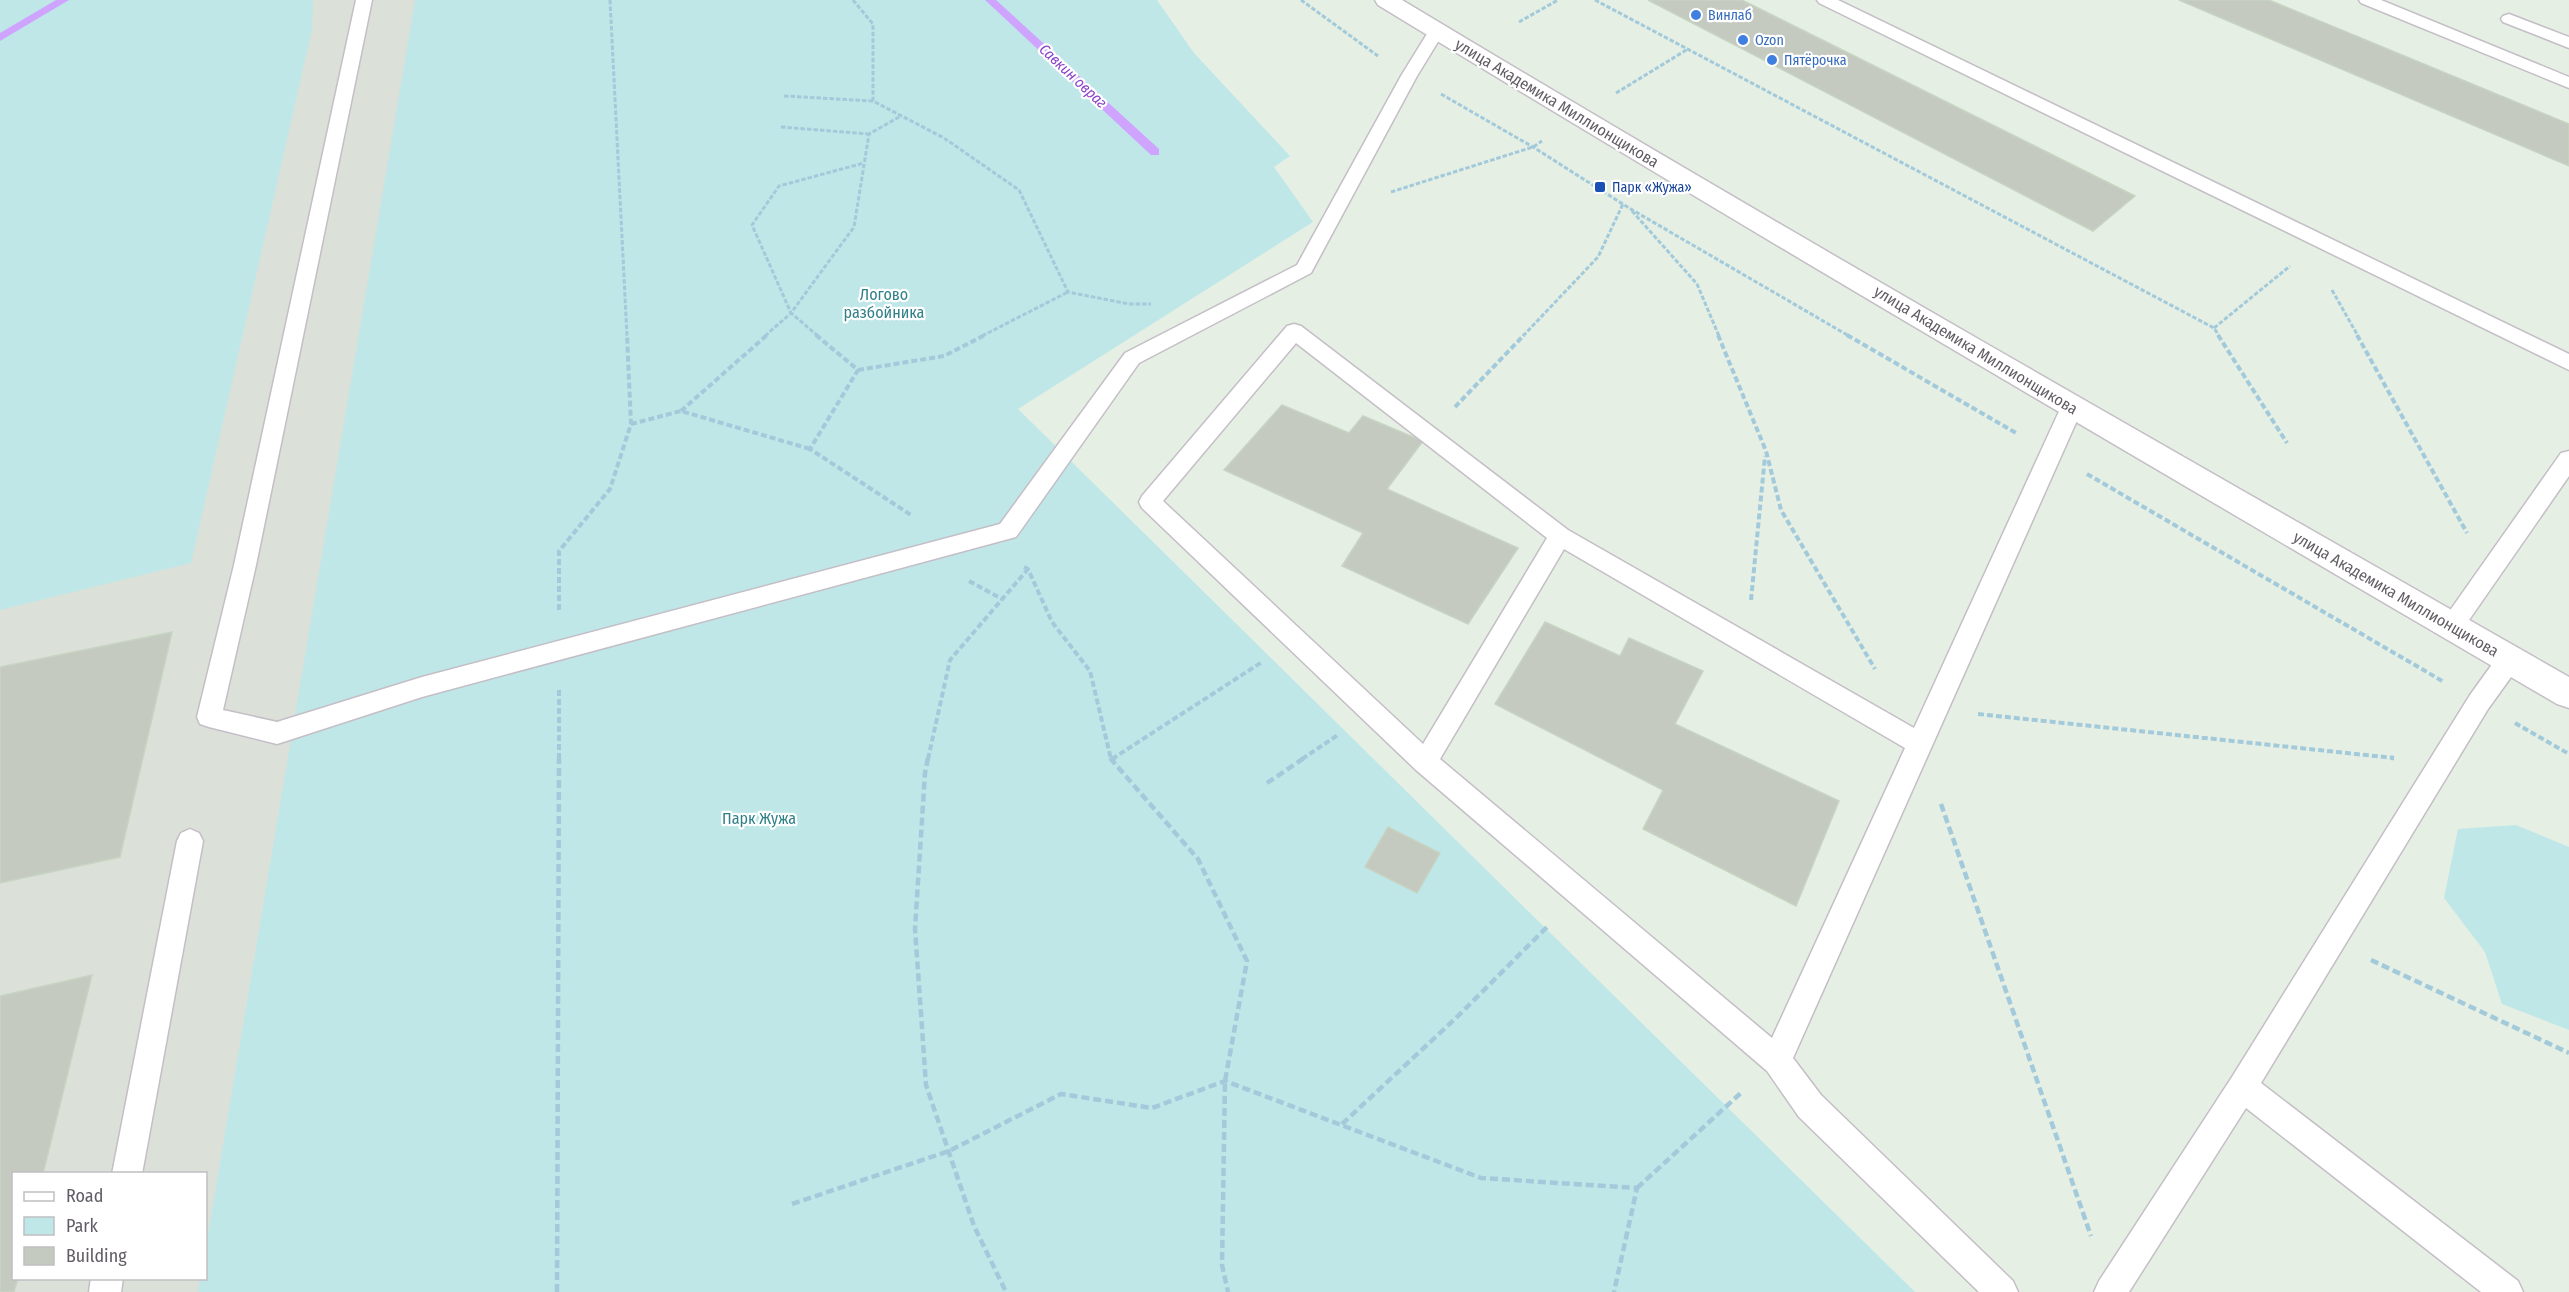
<svg xmlns="http://www.w3.org/2000/svg" width="2569" height="1292" font-family="'Fira Sans Condensed',sans-serif">
	<rect width="100%" height="100%" fill="#e6efe4"/>
	<!-- industrial -->
	<path fill="#dbe0d8" fill-rule="evenodd" d="M 0,0 L 418,0 L 210,1292 L 0,1292 ZM 14,1174 L 206,1174 L 206,1278 L 14,1278 Z"/>
	<!-- green -->
	<g fill="#bfe7e8">
		<path d="M 0,0 L 313,0 L 312,29 L 191,563 L 0,610 Z"/>
		<path d="M 415,0 L 1157,0 L 1194,53 L 1290,156 L 1274,167 L 1313,222 L 1018,409 L 1915,1292 L 198,1292 L 200,1279 L 206,1278 L 206,1246 Z"/>
		<path d="M 2516,825 L 2569,847 L 2569,1030 L 2502,1004 L 2485,952 L 2444,898 L 2458,829 Z"/>
	</g>
	<g fill="none" stroke-linecap="round" stroke-linejoin="round">
		<!-- stream -->
		<g fill="#cfa4ff" fill-rule="evenodd">
			<path d="M 56,0 L 69,0 L 0,41 L 0,33 Z"/>
			<path d="M 985,0 L 996,0 L 1159,149 L 1159,155 L 1151,155 Z"/>
		</g>
	</g>
	<!-- building -->
	<g fill="#c4cac0" stroke="#c7d4c2" stroke-width="1.5">
		<path d="M 1648,0 L 1742,0 L 2135,196 L 2093,231 Z"/>
		<path d="M 2179,0 L 2269,0 L 2569,124 L 2569,166 Z"/>
		<path d="M 1282,405 L 1349,433 L 1363,416 L 1423,441 L 1387,489 L 1518,548 L 1468,624 L 1342,566 L 1363,533 L 1224,470 Z"/>
		<path d="M 1545,622 L 1620,656 L 1629,638 L 1703,671 L 1675,724 L 1839,801 L 1796,906 L 1643,829 L 1663,790 L 1495,704 Z"/>
		<path d="M 172,632 L 120,857 L 0,883 L 0,667 Z"/>
		<path d="M 1388,827 L 1440,853 L 1417,893 L 1365,867 Z"/>
		<path d="M 92,975 L 43,1174 L 14,1174 L 14,1278 L 18,1278 L 14,1292 L 0,1292 L 0,996 Z"/>
	</g>
	<g fill="none" stroke-linecap="round" stroke-linejoin="round">
		<!-- service casing -->
		<g stroke="#c4bec6" stroke-width="3">
			<g id="service">
				<path d="M 356,0 L 372,0 L 256,565 L 223,710 L 277,722 L 422,677 L 1000,524 L 1125,353 L 1297,265 L 1401,76 L 1430,29 L 1436,27 L 1444,32 L 1417,76 L 1311,273 L 1139,363 L 1016,537 L 422,697 L 277,744 L 209,727 L 200,724 L 197,717 L 234,565 Z"/>
				<path d="M 1817,0 L 1838,0 L 2569,354 L 2569,370 L 1819,3 Z"/>
				<path d="M 2359,0 L 2381,0 L 2569,77 L 2569,88 L 2361,3 Z"/>
				<path d="M 2509,14 L 2569,37 L 2569,48 L 2503,22 L 2501,19 L 2503,16 Z"/>
				<path d="M 1294,324 L 1301,326 L 1568,530 L 1914,728 L 2061,407 L 2065,402 L 2072,400 L 2079,402 L 2083,407 L 1793,1058 L 1821,1095 L 2013,1281 L 2018,1292 L 1979,1292 L 1799,1117 L 1767,1071 L 1416,770 L 1142,508 L 1139,502 L 1142,496 L 1287,326 ZM 1296,343 L 1547,538 L 1423,744 L 1163,501 ZM 1564,549 L 1905,748 L 1772,1038 L 1440,759 Z"/>
				<path d="M 2569,451 L 2569,476 L 2460,633 L 2452,636 L 2444,633 L 2440,626 L 2444,619 L 2561,453 Z"/>
				<path d="M 2510,649 L 2519,652 L 2522,659 L 2519,666 L 2488,709 L 2261,1083 L 2518,1281 L 2523,1292 L 2481,1292 L 2246,1108 L 2129,1292 L 2094,1292 L 2099,1281 L 2232,1077 L 2470,695 L 2501,652 Z"/>
				<path d="M 190,829 L 199,833 L 203,841 L 142,1174 L 112,1174 L 177,841 L 181,833 Z"/>
				<path d="M 91,1278 L 123,1278 L 121,1292 L 89,1292 Z"/>
			</g>
		</g>
		<!-- tertiary casing -->
		<g stroke="#c4bec6" stroke-width="3">
			<path id="tertiary" d="M 1375,0 L 1402,0 C 1787,232 2178,454 2569,677 L 2569,708 L 2557,704 C 2163,473 1768,243 1378,5 Z"/>
		</g>
		<!-- path-far2 -->
		<g stroke="#a2cadb" stroke-width="3" stroke-dasharray="4.5 2" stroke-linecap="butt">
			<path d="M 610,0 L 627,336"/>
			<path d="M 853,0 L 873,24 L 873,101 L 944,138 L 1019,190 L 1068,292 L 1129,304 L 1151,304"/>
			<path d="M 1301,0 L 1378,56"/>
			<path d="M 1595,0 L 2214,328 L 2219,336"/>
			<path d="M 1519,22 L 1558,0"/>
			<path d="M 1616,93 L 1688,49"/>
			<path d="M 1441,94 L 1533,147 L 1629,208 L 1849,336"/>
			<path d="M 784,96 L 873,101"/>
			<path d="M 781,127 L 869,134"/>
			<path d="M 1391,192 L 1533,147 L 1542,141"/>
			<path d="M 1632,211 L 1697,284 L 1719,336"/>
			<path d="M 2332,290 L 2358,336"/>
			<path d="M 2214,328 L 2290,266"/>
			<path d="M 765,336 L 791,313 L 752,225 L 779,186 L 864,163"/>
			<path d="M 818,336 L 791,313 L 854,227 L 869,134 L 901,116"/>
			<path d="M 982,336 L 1068,292"/>
			<path d="M 1523,336 L 1598,257 L 1623,204"/>
		</g>
		<!-- path-far1 -->
		<g stroke="#a2cadb" stroke-width="4" stroke-dasharray="6 3" stroke-linecap="butt">
			<path d="M 816,335 L 858,370 L 810,449 L 911,515"/>
			<path d="M 1718,335 L 1766,451 L 1781,510 L 1875,669"/>
			<path d="M 1847,335 L 2016,433"/>
			<path d="M 2218,335 L 2287,443"/>
			<path d="M 2357,335 L 2467,533"/>
			<path d="M 858,370 L 944,356 L 985,335"/>
			<path d="M 1455,407 L 1524,335"/>
			<path d="M 681,411 L 767,335"/>
			<path d="M 631,424 L 681,411 L 810,449"/>
			<path d="M 2087,474 L 2444,682"/>
			<path d="M 1024,567 L 1028,569 L 1052,622 L 1090,671 L 1111,759"/>
			<path d="M 969,581 L 1002,599"/>
			<path d="M 1751,600 L 1765,456"/>
			<path d="M 559,610 L 559,551 L 610,489 L 631,424 L 627,335"/>
			<path d="M 1978,714 L 2394,758"/>
			<path d="M 2515,723 L 2569,754"/>
			<path d="M 559,759 L 559,690"/>
			<path d="M 928,759 L 950,660 L 1028,569"/>
			<path d="M 1112,759 L 1262,662"/>
			<path d="M 1302,759 L 1338,735"/>
		</g>
		<!-- path -->
		<g stroke="#a2cadb" stroke-width="4.5" stroke-dasharray="8 4" stroke-linecap="butt">
			<path d="M 928,758 L 925,773 L 915,929 L 926,1085 L 974,1226 L 1006,1292"/>
			<path d="M 1110,758 L 1198,859 L 1247,961 L 1225,1081 L 1222,1265 L 1228,1292"/>
			<path d="M 2391,758 L 2394,758"/>
			<path d="M 1111,760 L 1115,758"/>
			<path d="M 1267,783 L 1304,758"/>
			<path d="M 1941,804 L 2091,1236"/>
			<path d="M 2371,960 L 2569,1053"/>
			<path d="M 1342,1124 L 1456,1018 L 1549,925"/>
			<path d="M 1637,1188 L 1743,1091"/>
			<path d="M 792,1204 L 949,1151 L 1061,1094 L 1152,1108 L 1225,1081 L 1481,1178 L 1637,1188 L 1614,1292"/>
			<path d="M 557,1292 L 559,758"/>
		</g>
		<!-- service -->
		<use href="#service" fill="#fff" fill-rule="evenodd"/>
		<!-- tertiary -->
		<use href="#tertiary" fill="#fff" fill-rule="evenodd"/>
	</g>
	<!-- markers -->
	<g fill="#3f7fe0" stroke="#fff" stroke-width="2">
		<circle cx="1696" cy="15" r="6"/>
		<circle cx="1743" cy="40" r="6"/>
		<circle cx="1772" cy="60" r="6"/>
	</g>
	<rect fill="#1a4fb4" stroke="#fff" stroke-width="2" x="1594" y="181" width="12" height="12" rx="3"/>
	<g text-anchor="middle" dominant-baseline="central" stroke-width="4.5" stroke-linejoin="round" paint-order="stroke">
		<!-- far-shop labels -->
		<g font-size="14" fill="#366cbe" stroke="#fff" text-anchor="start">
			<text x="1708" y="15">Винлаб</text>
			<text x="1755" y="40">Ozon</text>
			<text x="1784" y="60">Пятёрочка</text>
		</g>
		<!-- far-transit labels -->
		<g font-size="14" fill="#164399" stroke="#fff" text-anchor="start">
			<text x="1612" y="187">Парк «Жужа»</text>
		</g>
		<!-- far-water labels -->
		<g font-size="15" font-style="italic" fill="#8b40c9" stroke="#fff">
			<text transform="translate(1073 76) rotate(43)">Савкин овраг</text>
		</g>
		<!-- street labels -->
		<g font-size="16" fill="#625c65" stroke="#fff">
			<text transform="translate(1557 103) rotate(31)">улица Академика Миллионщикова</text>
			<text transform="translate(1976 350) rotate(31)">улица Академика Миллионщикова</text>
			<text transform="translate(2396 594) rotate(30)">улица Академика Миллионщикова</text>
		</g>
		<!-- park labels -->
		<g font-size="16" fill="#318088" stroke="#fff">
			<text x="884" y="294">Логово<tspan x="884" dy="18">разбойника</tspan></text>
			<text x="759" y="818">Парк Жужа</text>
		</g>
	</g>
	<!-- legend -->
	<rect x="12" y="1172" width="195" height="108" fill="#ffffff" stroke="#c0bec1" stroke-width="1.5"/>
	<rect x="24" y="1192" width="30" height="9" fill="#ffffff" stroke="#c0bec1" stroke-width="1.5"/>
	<text x="66" y="1202" font-size="18" fill="#625c65">Road</text>
	<rect x="24" y="1217" width="30" height="18" fill="#bfe7e8" stroke="#c0bec1" stroke-width="1.5"/>
	<text x="66" y="1232" font-size="18" fill="#625c65">Park</text>
	<rect x="24" y="1247" width="30" height="18" fill="#c4cac0" stroke="#c0bec1" stroke-width="1.5"/>
	<text x="66" y="1262" font-size="18" fill="#625c65">Building</text>
</svg>
